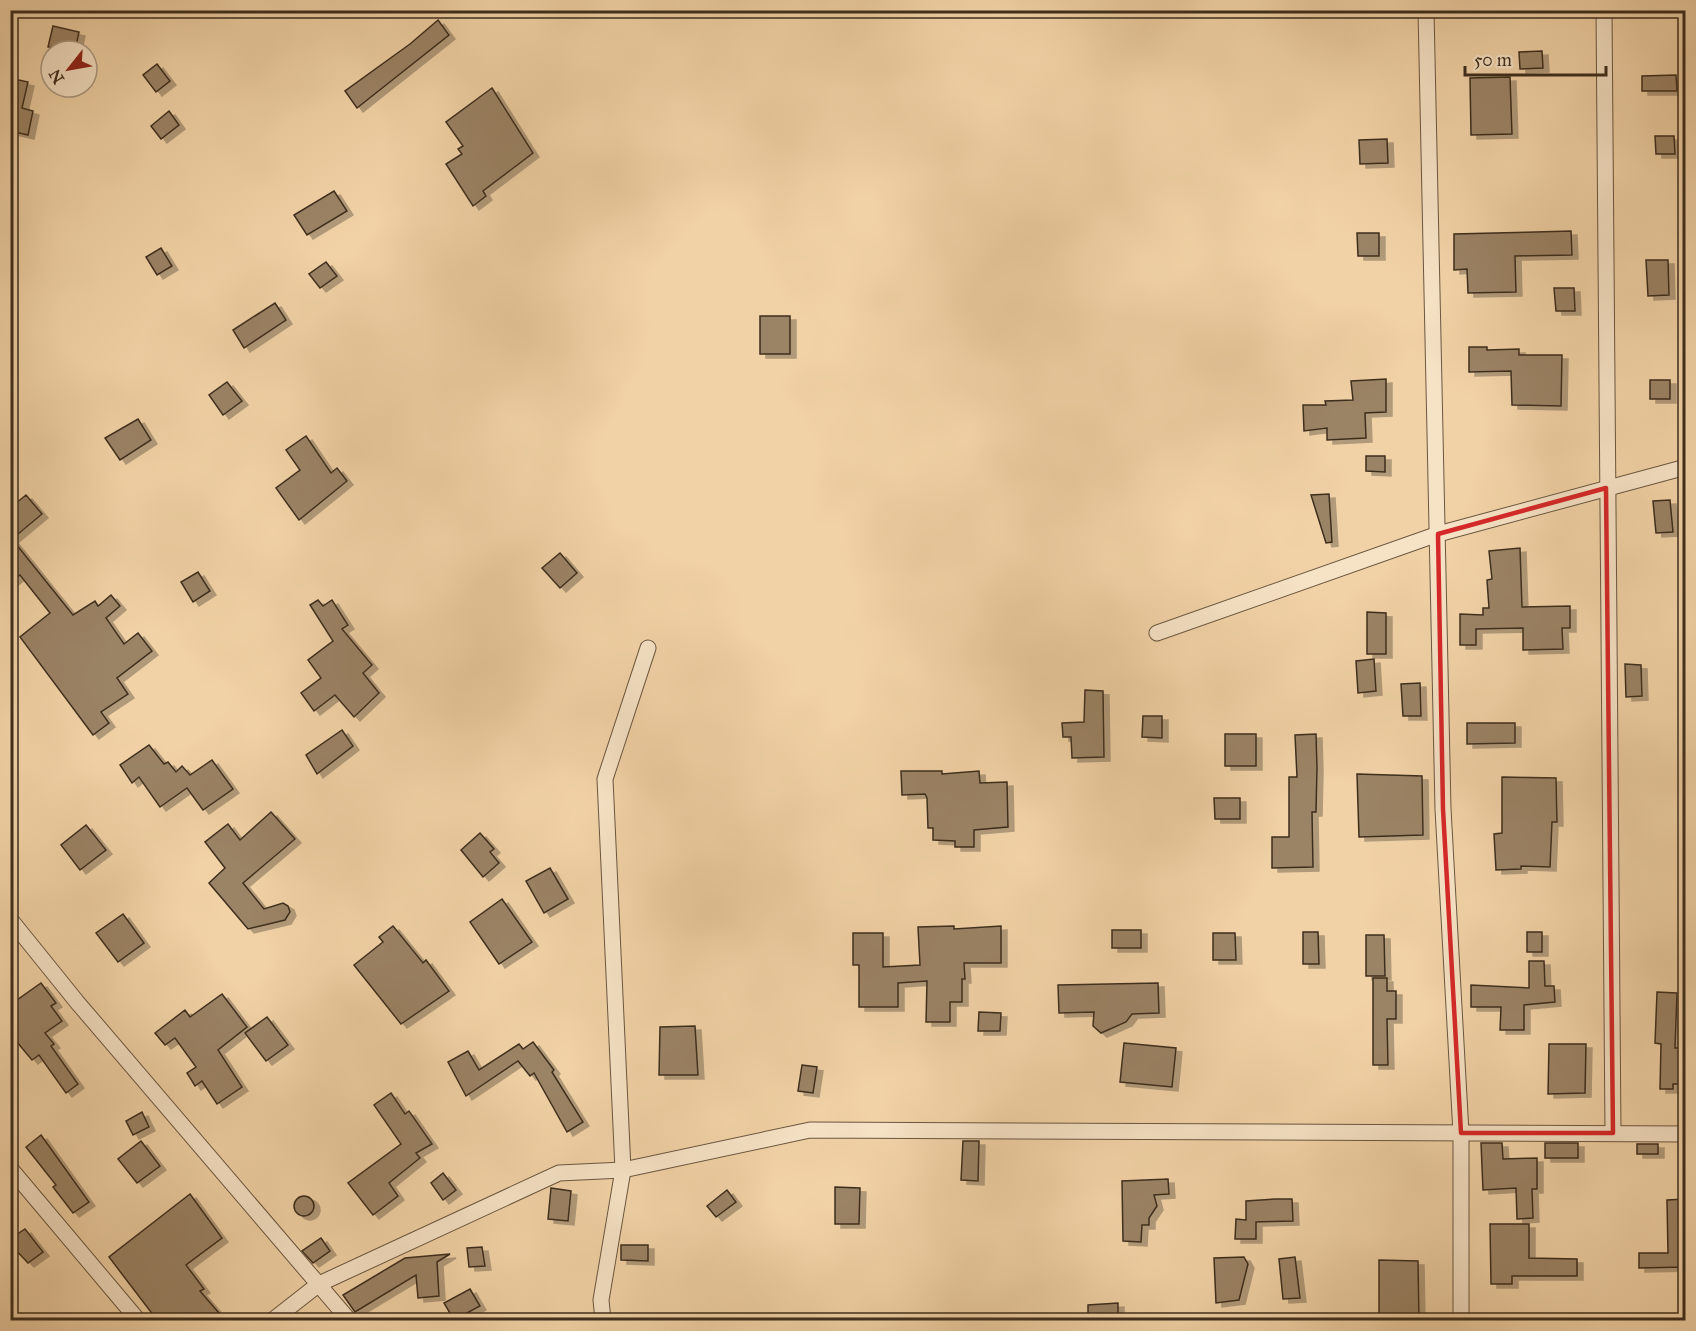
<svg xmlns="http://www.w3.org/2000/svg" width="1696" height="1331" font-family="'IM FELL Great Primer',serif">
	<defs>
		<filter id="shadow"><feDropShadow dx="6" dy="4" stdDeviation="0" flood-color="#0004"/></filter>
	</defs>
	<rect width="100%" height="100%" fill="#f1d2a6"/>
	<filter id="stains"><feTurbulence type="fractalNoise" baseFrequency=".00333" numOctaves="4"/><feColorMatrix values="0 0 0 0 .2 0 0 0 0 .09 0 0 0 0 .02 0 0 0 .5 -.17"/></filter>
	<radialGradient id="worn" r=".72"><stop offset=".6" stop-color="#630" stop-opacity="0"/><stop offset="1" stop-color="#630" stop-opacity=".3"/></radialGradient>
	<!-- building -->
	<g fill="#9b8365" stroke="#3e2e1e" stroke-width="1.5" filter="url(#shadow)">
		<path d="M 438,20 L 449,35 L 357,108 L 345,91 L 410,44 Z"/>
		<path d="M 53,26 L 79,32 L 75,51 L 48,47 Z"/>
		<path d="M 1542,51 L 1543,68 L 1520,69 L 1519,52 Z"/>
		<path d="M 157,64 L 170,81 L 156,92 L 143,75 Z"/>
		<path d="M 1676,75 L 1677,91 L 1642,91 L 1642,76 Z"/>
		<path d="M 1510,77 L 1512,134 L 1471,135 L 1470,78 Z"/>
		<path d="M 10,78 L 28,82 L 22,108 L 33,111 L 28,135 L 10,131 Z"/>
		<path d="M 492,88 L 533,153 L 483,191 L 486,196 L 473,206 L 446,164 L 462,154 L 458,149 L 463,146 L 446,122 Z"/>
		<path d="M 169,111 L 179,125 L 161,139 L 151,126 Z"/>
		<path d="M 1655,136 L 1674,136 L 1675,154 L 1656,154 Z"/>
		<path d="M 1387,139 L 1388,163 L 1360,164 L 1359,140 Z"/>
		<path d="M 334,191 L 347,211 L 307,235 L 294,215 Z"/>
		<path d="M 1571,231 L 1572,255 L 1515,256 L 1516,292 L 1468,293 L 1467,269 L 1454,270 L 1454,234 Z"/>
		<path d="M 1357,233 L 1379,233 L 1379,256 L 1358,256 Z"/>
		<path d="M 161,248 L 172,266 L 157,275 L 146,257 Z"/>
		<path d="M 1646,260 L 1668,260 L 1669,295 L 1648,296 Z"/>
		<path d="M 326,262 L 337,276 L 320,288 L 309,274 Z"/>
		<path d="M 1554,288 L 1574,288 L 1575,311 L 1556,311 Z"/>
		<path d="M 275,303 L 286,320 L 244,348 L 233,330 Z"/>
		<rect x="760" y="316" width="30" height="38"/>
		<path d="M 1469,347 L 1487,347 L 1487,350 L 1519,349 L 1519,355 L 1562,355 L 1561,406 L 1512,405 L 1511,371 L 1469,372 Z"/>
		<path d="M 1386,379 L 1386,412 L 1365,413 L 1366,438 L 1327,440 L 1327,428 L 1304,431 L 1303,405 L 1326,405 L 1325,401 L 1353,400 L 1351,381 Z"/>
		<rect x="1650" y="380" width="20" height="19"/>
		<path d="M 227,382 L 242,401 L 223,415 L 209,395 Z"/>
		<path d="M 138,419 L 151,440 L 120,460 L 105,438 Z"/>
		<path d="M 306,436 L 331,473 L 337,468 L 347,481 L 299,520 L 276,488 L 300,470 L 286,450 Z"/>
		<path d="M 1366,456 L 1385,456 L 1385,472 L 1366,471 Z"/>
		<path d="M 1329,494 L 1332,542 L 1326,543 L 1311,495 Z"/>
		<path d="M 26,495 L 42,514 L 12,539 L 73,615 L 95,601 L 98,606 L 111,595 L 120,606 L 106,618 L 124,644 L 138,633 L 152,651 L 117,678 L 128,694 L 101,712 L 109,723 L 93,735 L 20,637 L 50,613 L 20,575 L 10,583 L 10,508 Z"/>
		<path d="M 1670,500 L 1673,532 L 1656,533 L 1653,501 Z"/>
		<path d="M 1520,548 L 1522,607 L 1570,606 L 1570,628 L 1562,628 L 1563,649 L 1523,650 L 1523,628 L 1476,629 L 1476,645 L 1460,645 L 1460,614 L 1483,615 L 1483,608 L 1489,608 L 1487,580 L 1492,579 L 1489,551 Z"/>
		<path d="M 560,553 L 577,573 L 560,588 L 542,568 Z"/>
		<path d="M 198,572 L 210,591 L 193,602 L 181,582 Z"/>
		<path d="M 318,600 L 323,606 L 332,600 L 348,625 L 342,629 L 372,665 L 363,673 L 379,693 L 354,717 L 335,695 L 314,711 L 301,693 L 321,678 L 308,660 L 333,641 L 310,605 Z"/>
		<path d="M 1367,612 L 1386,613 L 1386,654 L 1367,654 Z"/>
		<path d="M 1374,659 L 1376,691 L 1358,693 L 1356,661 Z"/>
		<path d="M 1625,664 L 1641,665 L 1642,696 L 1626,697 Z"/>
		<path d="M 1420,683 L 1421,716 L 1403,716 L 1401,684 Z"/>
		<path d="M 1085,690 L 1103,691 L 1104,757 L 1072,758 L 1071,737 L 1063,737 L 1062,723 L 1084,722 Z"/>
		<path d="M 1143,716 L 1162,716 L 1162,738 L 1142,737 Z"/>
		<path d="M 1467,723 L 1515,723 L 1515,743 L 1467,744 Z"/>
		<path d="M 342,730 L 353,746 L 317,774 L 306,755 Z"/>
		<rect x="1225" y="734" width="31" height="32"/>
		<path d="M 1316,734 L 1317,768 L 1316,812 L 1312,812 L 1313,867 L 1272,868 L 1272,837 L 1289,837 L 1289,777 L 1297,777 L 1295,735 Z"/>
		<path d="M 149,745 L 164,764 L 168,762 L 176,772 L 182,766 L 190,775 L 212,760 L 233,789 L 203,810 L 187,788 L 160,807 L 139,777 L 132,783 L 120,765 Z"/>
		<path d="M 901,771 L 942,771 L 942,774 L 979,771 L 980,783 L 1007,782 L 1008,827 L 974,830 L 974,847 L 955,847 L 955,841 L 933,840 L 933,828 L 928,828 L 927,798 L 925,794 L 902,795 Z"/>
		<path d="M 1357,774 L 1422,776 L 1423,835 L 1359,837 Z"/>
		<path d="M 1502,777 L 1556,778 L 1557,822 L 1552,822 L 1550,867 L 1521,866 L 1521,869 L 1496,870 L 1494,834 L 1502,833 Z"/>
		<path d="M 1214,798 L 1240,798 L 1240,819 L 1215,819 Z"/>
		<path d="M 271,812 L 295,839 L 243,883 L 264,909 L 283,903 L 288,906 L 290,912 L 285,920 L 248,929 L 209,883 L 225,868 L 205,842 L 228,824 L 240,840 Z"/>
		<path d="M 86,825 L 106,850 L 80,870 L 61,845 Z"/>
		<path d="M 480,833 L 494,849 L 490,852 L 499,863 L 483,877 L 461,850 Z"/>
		<path d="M 550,868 L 568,899 L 544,913 L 526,881 Z"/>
		<path d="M 502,899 L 532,942 L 499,964 L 470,922 Z"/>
		<path d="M 123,914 L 144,943 L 118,962 L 96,933 Z"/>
		<path d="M 393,926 L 423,963 L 426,960 L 449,991 L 401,1024 L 354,965 L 383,942 L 379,937 Z"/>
		<path d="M 954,926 L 954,929 L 1001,926 L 1001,963 L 964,963 L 965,979 L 962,979 L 962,1002 L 950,1002 L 950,1022 L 926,1022 L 927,981 L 898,983 L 898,1007 L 859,1007 L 859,965 L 853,965 L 853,933 L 883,933 L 883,967 L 920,965 L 918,927 Z"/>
		<rect x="1112" y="930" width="29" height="18"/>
		<path d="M 1303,932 L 1318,932 L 1319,964 L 1303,964 Z"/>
		<rect x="1527" y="932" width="15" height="20"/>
		<path d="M 1213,933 L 1235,933 L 1236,960 L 1213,960 Z"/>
		<path d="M 1366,935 L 1384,935 L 1385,976 L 1366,976 Z"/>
		<path d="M 1529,961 L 1544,961 L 1545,986 L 1554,986 L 1555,1002 L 1524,1005 L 1524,1030 L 1500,1030 L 1501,1007 L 1471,1007 L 1471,985 L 1529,988 Z"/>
		<path d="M 1373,978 L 1387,978 L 1387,991 L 1396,991 L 1396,1019 L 1387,1019 L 1388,1065 L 1373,1065 Z"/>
		<path d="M 41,983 L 56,1003 L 51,1006 L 62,1021 L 45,1033 L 54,1044 L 51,1046 L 78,1084 L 66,1093 L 39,1055 L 32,1060 L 12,1036 L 17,1032 L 10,1023 L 10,1005 Z"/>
		<path d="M 1158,983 L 1159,1013 L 1132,1014 L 1126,1022 L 1101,1033 L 1093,1026 L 1094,1012 L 1059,1013 L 1058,985 Z"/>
		<path d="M 1657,992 L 1677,993 L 1675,1048 L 1681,1048 L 1680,1084 L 1673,1084 L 1673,1089 L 1660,1089 L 1661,1044 L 1655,1043 Z"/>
		<path d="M 222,994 L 247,1027 L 218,1050 L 242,1087 L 217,1104 L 202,1081 L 195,1086 L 187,1073 L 196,1067 L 175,1038 L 165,1045 L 155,1033 L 185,1010 L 190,1017 Z"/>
		<path d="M 979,1012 L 1001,1013 L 1000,1031 L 978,1031 Z"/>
		<path d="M 267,1017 L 288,1045 L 266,1061 L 245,1033 Z"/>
		<path d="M 695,1026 L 698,1075 L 659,1075 L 660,1027 Z"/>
		<path d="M 533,1042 L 554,1070 L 552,1072 L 583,1122 L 567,1132 L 534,1073 L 530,1076 L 518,1061 L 466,1096 L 448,1062 L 468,1051 L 479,1070 L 519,1044 L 523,1049 Z"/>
		<path d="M 1124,1043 L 1176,1048 L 1172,1087 L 1120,1082 Z"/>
		<path d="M 1549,1044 L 1586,1044 L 1585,1093 L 1548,1094 Z"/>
		<path d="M 802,1065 L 817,1067 L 813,1093 L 798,1091 Z"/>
		<path d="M 391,1093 L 405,1114 L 409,1111 L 432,1144 L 416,1153 L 420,1158 L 389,1183 L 398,1196 L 373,1215 L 348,1183 L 401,1144 L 374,1105 Z"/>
		<path d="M 142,1112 L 149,1127 L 133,1135 L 126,1121 Z"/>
		<path d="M 41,1135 L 89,1202 L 73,1213 L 53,1187 L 56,1185 L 26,1147 Z"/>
		<path d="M 141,1141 L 160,1166 L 137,1183 L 118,1159 Z"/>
		<path d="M 963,1141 L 979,1141 L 978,1181 L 961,1180 Z"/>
		<path d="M 1481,1143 L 1502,1143 L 1503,1159 L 1537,1158 L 1537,1189 L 1532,1189 L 1533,1218 L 1517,1219 L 1516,1188 L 1483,1190 Z"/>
		<rect x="1545" y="1143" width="33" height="15"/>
		<rect x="1637" y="1144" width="21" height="10"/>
		<path d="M 443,1173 L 456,1190 L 443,1200 L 431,1183 Z"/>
		<path d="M 1168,1179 L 1169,1194 L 1154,1195 L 1157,1206 L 1149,1218 L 1149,1225 L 1142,1225 L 1141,1242 L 1123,1241 L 1122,1181 Z"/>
		<path d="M 835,1187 L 860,1188 L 859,1224 L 835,1224 Z"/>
		<path d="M 551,1188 L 571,1191 L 568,1221 L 548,1219 Z"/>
		<path d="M 727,1190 L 736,1202 L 716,1217 L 707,1206 Z"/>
		<path d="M 190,1194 L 222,1238 L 186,1265 L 204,1289 L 200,1291 L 225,1320 L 157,1320 L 109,1257 Z"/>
		<circle cx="304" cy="1206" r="10"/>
		<path d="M 1274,1199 L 1292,1199 L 1293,1221 L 1256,1222 L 1256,1239 L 1235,1239 L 1236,1219 L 1246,1220 L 1246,1201 Z"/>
		<path d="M 1686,1199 L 1686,1267 L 1639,1268 L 1639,1253 L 1668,1253 L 1667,1200 Z"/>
		<path d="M 1490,1224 L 1529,1224 L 1529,1258 L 1577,1259 L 1577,1276 L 1512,1276 L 1512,1284 L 1491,1284 Z"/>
		<path d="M 25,1229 L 43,1252 L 28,1263 L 10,1244 L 10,1239 Z"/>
		<path d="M 321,1238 L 330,1251 L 313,1263 L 302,1251 Z"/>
		<path d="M 621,1245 L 648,1245 L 648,1261 L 621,1260 Z"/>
		<path d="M 482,1247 L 485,1266 L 469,1267 L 467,1248 Z"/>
		<path d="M 450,1254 L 437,1262 L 439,1296 L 418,1298 L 416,1275 L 355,1312 L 343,1295 L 405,1258 Z"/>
		<path d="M 1244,1257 L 1248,1264 L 1239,1300 L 1216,1303 L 1214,1258 Z"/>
		<path d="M 1295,1257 L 1300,1298 L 1283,1299 L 1279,1259 Z"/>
		<path d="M 1379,1260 L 1418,1261 L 1419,1320 L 1379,1320 Z"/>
		<path d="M 470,1289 L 480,1306 L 454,1320 L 444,1303 Z"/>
		<path d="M 1118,1303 L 1118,1320 L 1088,1320 L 1088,1305 Z"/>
	</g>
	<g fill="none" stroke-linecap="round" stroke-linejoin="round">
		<!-- street casing -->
		<g stroke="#6b5740" stroke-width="17">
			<g id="street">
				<path d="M 1426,10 L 1443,809 L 1461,1133 L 1461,1320"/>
				<path d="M 1604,10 L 1613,1133"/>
				<path d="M 1157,633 L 1438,534 L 1686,467"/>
				<path d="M 10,919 L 77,1002 L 349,1320"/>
				<path d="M 10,1168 L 138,1320"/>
				<path d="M 273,1320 L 319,1284 L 559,1173 L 623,1170 L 810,1130 L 1686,1134"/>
				<path d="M 603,1320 L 601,1300 L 623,1170 L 605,779 L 648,648"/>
			</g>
		</g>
		<!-- street -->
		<use href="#street" stroke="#f6e2c5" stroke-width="15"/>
	</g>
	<!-- marked area -->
	<path fill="none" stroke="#d62828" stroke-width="4.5" stroke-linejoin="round" d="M 1606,488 L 1613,1133 L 1461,1133 L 1443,809 L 1438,534 Z"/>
	<!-- margin -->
	<rect width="1696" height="1331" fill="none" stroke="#f1d2a6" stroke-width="36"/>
	<rect x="12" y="12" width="1672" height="1307" fill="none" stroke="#3e2e1e" stroke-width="3"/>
	<rect x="18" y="18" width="1660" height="1295" fill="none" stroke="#3e2e1e" stroke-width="1.5"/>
	<!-- north arrow -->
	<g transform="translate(69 69) rotate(239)"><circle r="28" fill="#f6e2c5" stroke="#ac9a82" stroke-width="1.5"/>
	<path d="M0-4.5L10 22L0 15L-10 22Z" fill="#8f2418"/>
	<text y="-9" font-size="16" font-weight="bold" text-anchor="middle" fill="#3e2e1e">N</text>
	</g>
	<!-- scale -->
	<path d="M1465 66v9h141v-9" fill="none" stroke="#3e2e1e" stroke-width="3"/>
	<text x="1474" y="66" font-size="18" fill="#3e2e1e" stroke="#f6e2c5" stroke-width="4.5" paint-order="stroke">50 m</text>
	<rect width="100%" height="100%" filter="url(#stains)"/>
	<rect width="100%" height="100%" fill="url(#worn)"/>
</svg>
